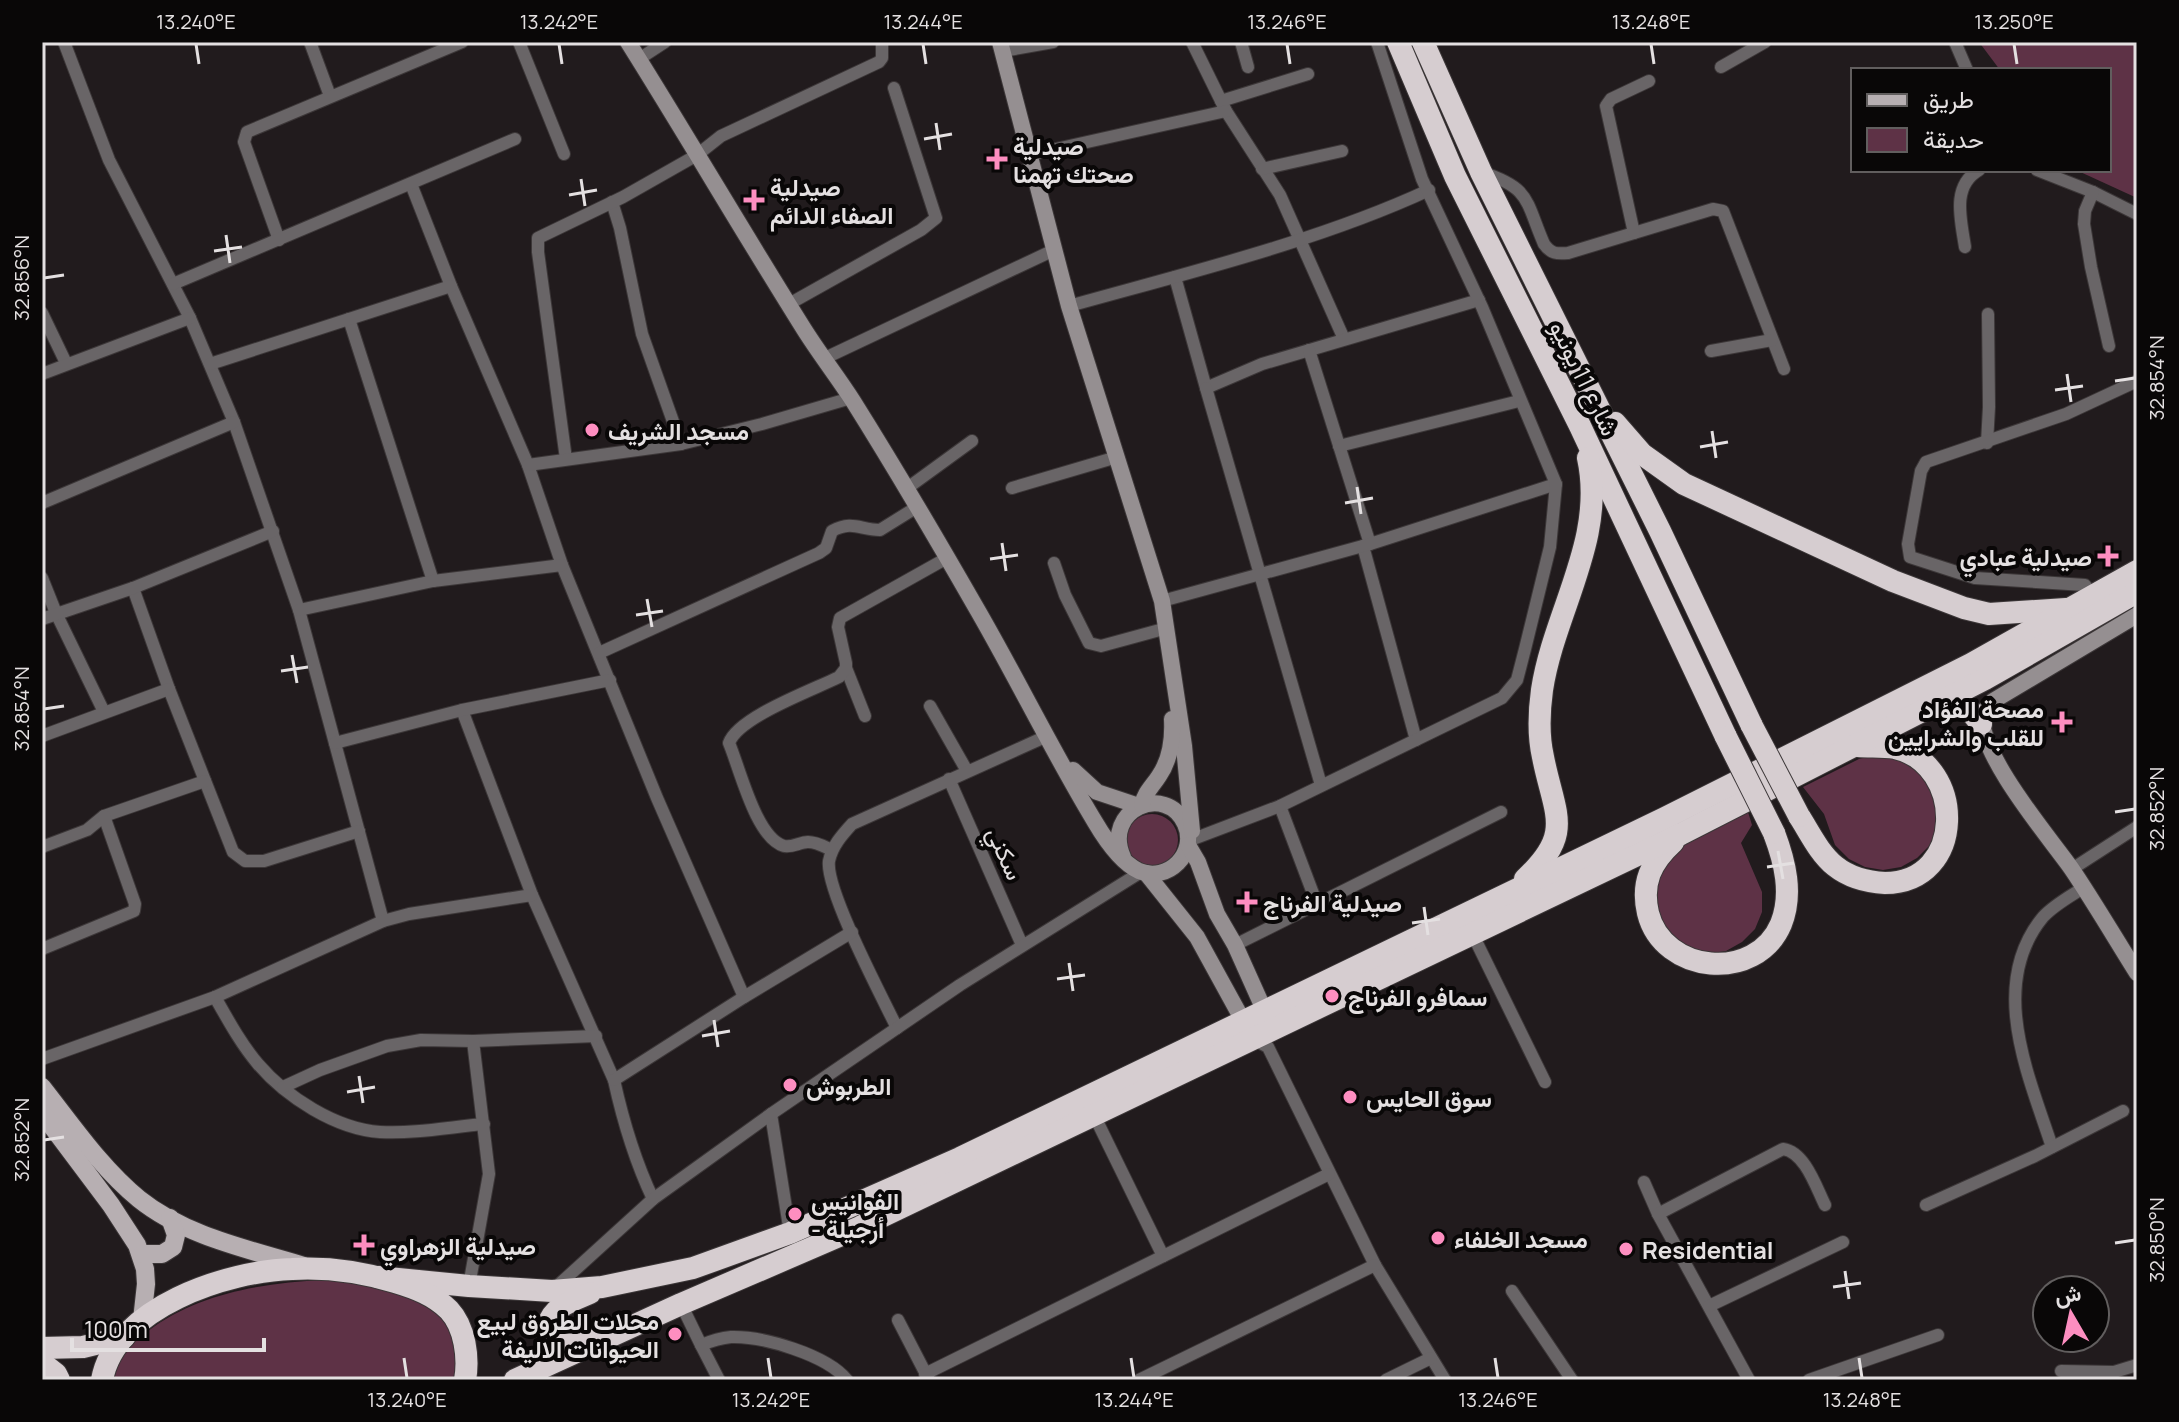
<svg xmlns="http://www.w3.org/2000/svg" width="2179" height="1422" font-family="Manrope,Vazirmatn,sans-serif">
	<rect width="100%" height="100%" fill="#211b1d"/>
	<!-- green -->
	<g fill="#5e3246">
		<path d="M 1979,42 L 2137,42 L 2137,198 L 2076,170 L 2109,170 L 2109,70 L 2000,70 Z"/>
		<path d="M 1878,754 L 1915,764 L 1937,793 L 1938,829 L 1930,845 L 1917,858 L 1901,867 L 1883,870 L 1865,867 L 1849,859 L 1835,845 L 1824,814 L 1803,787 L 1859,759 Z"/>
		<path d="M 1748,812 L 1752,825 L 1741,843 L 1762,892 L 1762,912 L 1755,929 L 1742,942 L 1726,951 L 1708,954 L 1674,943 L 1651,910 C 1653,898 1652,884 1655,873 C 1663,846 1723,824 1748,812 Z"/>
		<circle cx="1152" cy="840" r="26"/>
		<path d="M 324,1280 C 372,1285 453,1292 458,1355 C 459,1363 456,1372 456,1380 L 114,1380 C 116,1370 122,1354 128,1346 C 133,1341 142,1336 148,1331 C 198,1293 263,1283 324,1280 Z"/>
	</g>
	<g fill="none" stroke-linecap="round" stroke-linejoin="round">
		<!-- street casing -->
		<g stroke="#3c3738" stroke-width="14">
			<g id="street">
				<path d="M 64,42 L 109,160 L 190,318 L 234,422 L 299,610 L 383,921"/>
				<path d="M 310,42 L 330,96"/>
				<path d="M 519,42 L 564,154"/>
				<path d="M 1192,42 L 1226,111 L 1280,195 L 1344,339"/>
				<path d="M 1241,42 L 1248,67"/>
				<path d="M 1955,42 L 1967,70"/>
				<path d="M 1003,51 L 1053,42"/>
				<path d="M 639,59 L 665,42"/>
				<path d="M 1721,67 L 1765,42"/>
				<path d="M 1221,101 L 1308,74"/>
				<path d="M 1029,155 L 1226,111"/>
				<path d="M 1262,169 L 1342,151"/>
				<path d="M 2037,170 L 2093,192 L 2137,214"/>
				<path d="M 1481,172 C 1531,188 1525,200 1544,244 C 1551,254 1557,254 1568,253 L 1713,209 L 1723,211 L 1784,369"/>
				<path d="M 411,184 L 451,286 L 528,465 L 562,565 L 657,798 L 744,997"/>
				<path d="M 2093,192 L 2085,211 L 2084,224 L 2091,267 L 2109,346"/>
				<path d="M 612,202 L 620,228 L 642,334 L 681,444"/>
				<path d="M 1634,233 L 1606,106 L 1611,99 L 1649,81"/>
				<path d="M 279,240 L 244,142 L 247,132 L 462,42"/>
				<path d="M 1965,247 C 1961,220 1951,186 1979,170"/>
				<path d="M 1175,277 L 1206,388 L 1262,364 L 1479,300"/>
				<path d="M 173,284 L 515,139"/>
				<path d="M 789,304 L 921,230 L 936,218 L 894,88"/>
				<path d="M 1069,306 C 1187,273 1319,241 1429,190"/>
				<path d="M 42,313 L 66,363"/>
				<path d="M 349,319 L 433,581"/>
				<path d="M 1309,350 L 1370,544"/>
				<path d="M 1711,351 L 1772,340"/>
				<path d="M 823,359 L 1054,250"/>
				<path d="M 210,364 L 451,286"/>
				<path d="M 42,374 L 190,318"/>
				<path d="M 1206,388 L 1321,785"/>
				<path d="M 1987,443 L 1989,407 L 1988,314"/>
				<path d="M 1339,446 L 1519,401"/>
				<path d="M 566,459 L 538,252 L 538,238 L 623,197 L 697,155 L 721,136 L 879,62 L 882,58 L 882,42"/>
				<path d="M 528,465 L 681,444 L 762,424 L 851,398"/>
				<path d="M 1012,488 L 1117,457"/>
				<path d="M 906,489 L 972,441"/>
				<path d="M 42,503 L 234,422"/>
				<path d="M 1363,546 L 1416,740"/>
				<path d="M 1054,563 L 1065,595 L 1089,643 L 1101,646 L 1167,628"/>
				<path d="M 42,578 L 56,613 L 104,712"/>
				<path d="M 133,588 L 169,689 L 233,852 L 245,861 L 264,861 L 359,831"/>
				<path d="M 2093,596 L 2085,585 L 1975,578 L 1910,557 L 1908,544 L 1921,471 L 1926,462 L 2066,414 L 2137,381"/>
				<path d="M 1162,601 L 1370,544 L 1556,484"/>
				<path d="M 299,610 L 433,581 L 562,565"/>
				<path d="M 42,619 L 133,588 L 273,531"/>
				<path d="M 599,653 L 819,553 L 826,548 L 832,531 C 853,520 860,530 880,530 L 917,507"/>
				<path d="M 846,668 L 865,716"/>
				<path d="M 930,706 L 967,771"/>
				<path d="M 462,710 L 532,895 L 614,1080 C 623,1121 635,1161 653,1199"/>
				<path d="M 42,736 L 169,689"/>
				<path d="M 335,743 L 462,710 L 610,680"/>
				<path d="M 949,779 L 1022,945"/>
				<path d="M 1280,806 L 1317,904"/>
				<path d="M 1188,841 L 1280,806 L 1502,698 L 1517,680 L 1525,649 L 1550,547 L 1556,484 L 1482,307 L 1422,179 L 1377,42"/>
				<path d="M 42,847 L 87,830 L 104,816 L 205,781"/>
				<path d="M 832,850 C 825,847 817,842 808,842 C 800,842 792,848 784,846 C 756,838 740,769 729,743 C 738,717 813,690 839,677 L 846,668 L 846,663 L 838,627 L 840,618 L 947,558"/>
				<path d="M 2072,869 L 2137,827"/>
				<path d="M 1472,933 L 1545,1082"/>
				<path d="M 1235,945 L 1501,812"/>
				<path d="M 42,949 L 134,911 L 135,904 L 104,816"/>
				<path d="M 215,997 C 228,1020 241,1044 258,1064 C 286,1097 336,1129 380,1132 C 414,1134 450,1127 484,1124"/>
				<path d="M 897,1028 C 882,997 825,889 829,861 C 832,846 842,835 852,824 L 1047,736"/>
				<path d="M 1253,1039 L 1268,1047 L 1375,1265 L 1445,1380"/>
				<path d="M 42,1059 L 215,997 L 383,921 L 409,914 L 532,895"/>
				<path d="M 614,1080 L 744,997 L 852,932"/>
				<path d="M 283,1087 L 320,1070 L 387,1046 L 421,1040 L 473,1041 L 596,1036"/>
				<path d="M 771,1114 L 790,1233"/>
				<path d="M 1094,1115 L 1163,1256"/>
				<path d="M 2052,1147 C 2029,1076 1987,985 2043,917 C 2054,905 2069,897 2083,888"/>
				<path d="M 1644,1182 L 1658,1214 L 1749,1380"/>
				<path d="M 1926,1205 L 2035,1156 L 2123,1111"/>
				<path d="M 1658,1214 L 1783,1149 C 1805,1152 1816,1187 1825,1205"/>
				<path d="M 469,1286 L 489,1174 L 473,1041"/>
				<path d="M 554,1289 L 653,1199 L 771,1114 L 960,985 L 1141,872"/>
				<path d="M 1512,1291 L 1572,1380"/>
				<path d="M 681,1304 L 701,1345"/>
				<path d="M 1709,1306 L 1843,1242"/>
				<path d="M 898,1320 L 929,1380"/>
				<path d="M 2061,1371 L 2114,1372 L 2137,1365"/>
				<path d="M 925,1374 L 1329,1174"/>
				<path d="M 719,1380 L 701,1345 C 711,1341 721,1338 731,1337 C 763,1336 827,1355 847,1380"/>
				<path d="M 1139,1380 L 1375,1265"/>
				<path d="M 1386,1380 L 1431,1358"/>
				<path d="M 1809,1380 L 1938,1335"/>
			</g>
		</g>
		<!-- secondary casing -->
		<g stroke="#3c3738" stroke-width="18">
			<g id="secondary">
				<path d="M 628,42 C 687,136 743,232 802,326 C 818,352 837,376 853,401 C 895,468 935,536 974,604 C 1016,676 1052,751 1095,822 C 1105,839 1120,862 1139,871 C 1168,883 1198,853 1185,824 C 1166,782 1102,810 1123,857"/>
				<path d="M 1000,42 L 1069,306 L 1162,601 L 1184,746 L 1192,831"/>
				<path d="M 2137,615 L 1993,701 L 1981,715 C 1982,758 2045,832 2071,868 C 2094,902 2115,938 2137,973"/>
				<path d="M 1073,770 L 1097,792 L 1139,806"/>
				<path d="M 1142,805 C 1145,792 1152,787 1159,776 C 1170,760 1173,738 1172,719"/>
				<path d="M 1188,845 L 1198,862 L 1217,914 L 1235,945 L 1269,1021"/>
				<path d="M 1146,873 L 1197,937 L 1247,1028"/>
			</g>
		</g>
		<!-- primary casing -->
		<g stroke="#3c3738" stroke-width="20">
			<g id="primary">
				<path d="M 42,1087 C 72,1125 101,1168 139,1199 C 185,1236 248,1249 304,1266"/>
				<path d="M 42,1113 L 111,1205 L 137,1245 L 145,1269 L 146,1284 L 142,1320"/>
				<path d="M 142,1254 L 162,1254 L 173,1247 L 176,1235 L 170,1218"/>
			</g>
		</g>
		<!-- highway casing -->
		<g stroke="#3c3738" stroke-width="24">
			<g id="highway">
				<path d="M 1398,42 L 1455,176 L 1580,426 L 1726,737"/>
				<path d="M 1423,42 L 1481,172 L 1660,531 L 1752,726"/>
				<path d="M 1615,423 L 1642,454 L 1684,484 L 1893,581 L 1964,608 L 1989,614 L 2066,609"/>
				<path d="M 1949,698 L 1968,708 L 1981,724"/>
				<path d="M 1799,816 C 1810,833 1819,853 1835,866 C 1850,878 1866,882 1885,883 C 1966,883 1966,764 1895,748 C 1883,746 1870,747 1858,746"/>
				<path d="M 1673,842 C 1651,862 1641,883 1648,913 C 1663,974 1756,983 1781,924 C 1793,894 1785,862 1774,833"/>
				<path d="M 1525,879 C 1575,833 1554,814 1543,757 C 1538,735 1539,712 1542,690 C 1554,611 1606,540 1588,458"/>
				<path d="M 378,1277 L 469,1286 L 552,1291 L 602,1287 L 693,1268 L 790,1233 L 960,1158 L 1665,818 L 1971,664 L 2137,571"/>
				<path d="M 586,1339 L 558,1343 L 552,1339 L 548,1325 C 553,1306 574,1300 590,1293"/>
				<path d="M 42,1348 L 83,1347 L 124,1337"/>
				<path d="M 42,1363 L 56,1374 L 59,1380"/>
				<path d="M 102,1380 C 115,1307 228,1271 292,1269 C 326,1267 362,1272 395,1282 C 415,1288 434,1295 449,1310 C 465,1327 469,1358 465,1380"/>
				<path d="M 515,1380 L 681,1304 L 860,1227 L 1681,834 L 1985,679 L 2137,592"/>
			</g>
		</g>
		<!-- street -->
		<use href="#street" stroke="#696567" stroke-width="12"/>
		<!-- secondary -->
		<use href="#secondary" stroke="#958f91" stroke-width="16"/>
		<!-- primary -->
		<use href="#primary" stroke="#b7afb2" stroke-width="18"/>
		<!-- highway -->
		<use href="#highway" stroke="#d6cdd0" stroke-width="22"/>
		<!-- highway-bridge casing -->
		<g stroke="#3c3738" stroke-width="24" stroke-linecap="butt">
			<g id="highway-bridge">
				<path d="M 1752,726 L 1799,816"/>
				<path d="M 1726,737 L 1774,833"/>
			</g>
		</g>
		<!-- highway-bridge -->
		<use href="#highway-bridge" stroke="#d6cdd0" stroke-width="22"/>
	</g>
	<!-- ticks -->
	<path fill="none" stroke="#e4e0e1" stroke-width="3" d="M 196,44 L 199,64M 559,44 L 562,64M 923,44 L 926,64M 1287,44 L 1290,64M 1651,44 L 1654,64M 2014,44 L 2017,64M 936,123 L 940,150M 924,139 L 952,134M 581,179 L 585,206M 569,195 L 597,190M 226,235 L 230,263M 214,251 L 242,247M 44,278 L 64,275M 2067,374 L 2071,402M 2115,381 L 2135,378M 2055,390 L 2083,386M 1712,431 L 1716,458M 1700,447 L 1728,442M 1357,487 L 1361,514M 1345,503 L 1373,498M 1002,543 L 1006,571M 990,559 L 1018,555M 647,599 L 652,627M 636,615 L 663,611M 292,655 L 297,683M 281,671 L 308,667M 44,709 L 64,706M 2115,812 L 2135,809M 1778,851 L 1783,879M 1767,867 L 1794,863M 1424,907 L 1428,935M 1412,923 L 1440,919M 1069,963 L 1073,991M 1057,979 L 1085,975M 714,1020 L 718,1047M 702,1036 L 730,1031M 359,1076 L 363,1103M 347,1092 L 375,1087M 44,1140 L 64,1137M 2115,1243 L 2135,1240M 1845,1271 L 1849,1299M 1833,1287 L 1861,1283M 404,1358 L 407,1378M 768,1358 L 771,1378M 1131,1358 L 1134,1378M 1495,1358 L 1498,1378M 1859,1358 L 1862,1378"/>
	<!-- markers -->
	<g fill="#fd8ec0" stroke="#090707" stroke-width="3">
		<path d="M993 147h8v8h8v8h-8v8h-8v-8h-8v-8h8z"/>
		<path d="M750 188h8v8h8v8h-8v8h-8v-8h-8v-8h8z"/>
		<circle cx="592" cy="430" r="8"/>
		<path d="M2104 544h8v8h8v8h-8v8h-8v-8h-8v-8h8z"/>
		<path d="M2058 710h8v8h8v8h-8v8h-8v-8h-8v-8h8z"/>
		<path d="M1243 890h8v8h8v8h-8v8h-8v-8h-8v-8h8z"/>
		<circle cx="1332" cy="996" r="8"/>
		<circle cx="790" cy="1085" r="8"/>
		<circle cx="1350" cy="1097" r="8"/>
		<circle cx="795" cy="1214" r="8"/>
		<circle cx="1438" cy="1238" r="8"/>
		<path d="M360 1233h8v8h8v8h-8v8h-8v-8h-8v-8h8z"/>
		<circle cx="1626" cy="1249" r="8"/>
		<circle cx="675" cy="1334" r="8"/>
	</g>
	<g text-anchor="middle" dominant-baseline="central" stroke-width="8" stroke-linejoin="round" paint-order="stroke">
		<!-- poi labels -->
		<g font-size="24" font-weight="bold" fill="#e4e0e1" stroke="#090707" text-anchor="start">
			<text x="1013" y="145">صيدلية<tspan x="1013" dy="28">صحتك تهمنا</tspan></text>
			<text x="770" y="186">صيدلية<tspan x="770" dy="28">الصفاء الدائم</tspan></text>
			<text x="608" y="430">مسجد الشريف</text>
			<text x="2092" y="556" text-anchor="end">صيدلية عبادي</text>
			<text x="2044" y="708" text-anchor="end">مصحة الفؤاد<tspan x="2044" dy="28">للقلب والشرايين</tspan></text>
			<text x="1263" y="902">صيدلية الفرناج</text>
			<text x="1348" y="996">سمافرو الفرناج</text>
			<text x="806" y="1085">الطربوش</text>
			<text x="1366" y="1097">سوق الحايس</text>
			<text x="811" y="1200">الفوانيس<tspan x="811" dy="28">- أرجيلة</tspan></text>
			<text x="1454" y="1238">مسجد الخلفاء</text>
			<text x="380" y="1245">صيدلية الزهراوي</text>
			<text x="1642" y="1249">Residential</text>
			<text x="659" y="1320" text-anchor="end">محلات الطروق لبيع<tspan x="659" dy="28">الحيوانات الاليفة</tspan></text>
		</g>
		<!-- street labels -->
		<g font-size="24" fill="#e4e0e1" stroke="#090707">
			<text transform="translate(1585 378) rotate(64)">شارع 11 يونيو</text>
			<text transform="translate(1006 853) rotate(66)">سكني</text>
		</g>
	</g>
	<!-- border -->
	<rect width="2179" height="1422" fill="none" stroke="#090707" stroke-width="88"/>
	<!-- legend -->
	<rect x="1851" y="68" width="260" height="104" fill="#090707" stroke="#615e5e" stroke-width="2"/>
	<rect x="1867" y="94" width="40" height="12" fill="#b7afb2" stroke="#615e5e" stroke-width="2"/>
	<text x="1923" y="108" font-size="24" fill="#e4e0e1">طريق</text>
	<rect x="1867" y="128" width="40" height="24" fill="#5e3246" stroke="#615e5e" stroke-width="2"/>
	<text x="1923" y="148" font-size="24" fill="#e4e0e1">حديقة</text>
	<!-- north arrow -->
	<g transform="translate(2071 1314) rotate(351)"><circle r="38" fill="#090707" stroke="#615e5e" stroke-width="2"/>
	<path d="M0-6L14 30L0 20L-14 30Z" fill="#fd8ec0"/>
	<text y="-12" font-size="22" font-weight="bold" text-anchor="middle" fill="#e4e0e1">ش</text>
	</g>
	<!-- scale -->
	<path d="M72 1338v12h192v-12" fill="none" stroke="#e4e0e1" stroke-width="4"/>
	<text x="84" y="1338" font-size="24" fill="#e4e0e1" stroke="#090707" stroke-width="6" paint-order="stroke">100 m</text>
	<rect x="44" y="44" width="2091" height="1334" fill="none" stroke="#e4e0e1" stroke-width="3"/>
	<g font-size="20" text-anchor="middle" fill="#e4e0e1">
		<text x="196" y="29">13.240°E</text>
		<text x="559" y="29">13.242°E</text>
		<text x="923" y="29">13.244°E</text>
		<text x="1287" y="29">13.246°E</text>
		<text x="1651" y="29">13.248°E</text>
		<text x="2014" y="29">13.250°E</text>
		<text transform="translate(22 278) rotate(-90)" y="7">32.856°N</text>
		<text transform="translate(2157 378) rotate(-90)" y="7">32.854°N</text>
		<text transform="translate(22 709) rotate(-90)" y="7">32.854°N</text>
		<text transform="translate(2157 809) rotate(-90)" y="7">32.852°N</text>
		<text transform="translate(22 1140) rotate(-90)" y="7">32.852°N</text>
		<text transform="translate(2157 1240) rotate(-90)" y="7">32.850°N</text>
		<text x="407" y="1407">13.240°E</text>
		<text x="771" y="1407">13.242°E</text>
		<text x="1134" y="1407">13.244°E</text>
		<text x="1498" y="1407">13.246°E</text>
		<text x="1862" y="1407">13.248°E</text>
	</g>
</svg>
